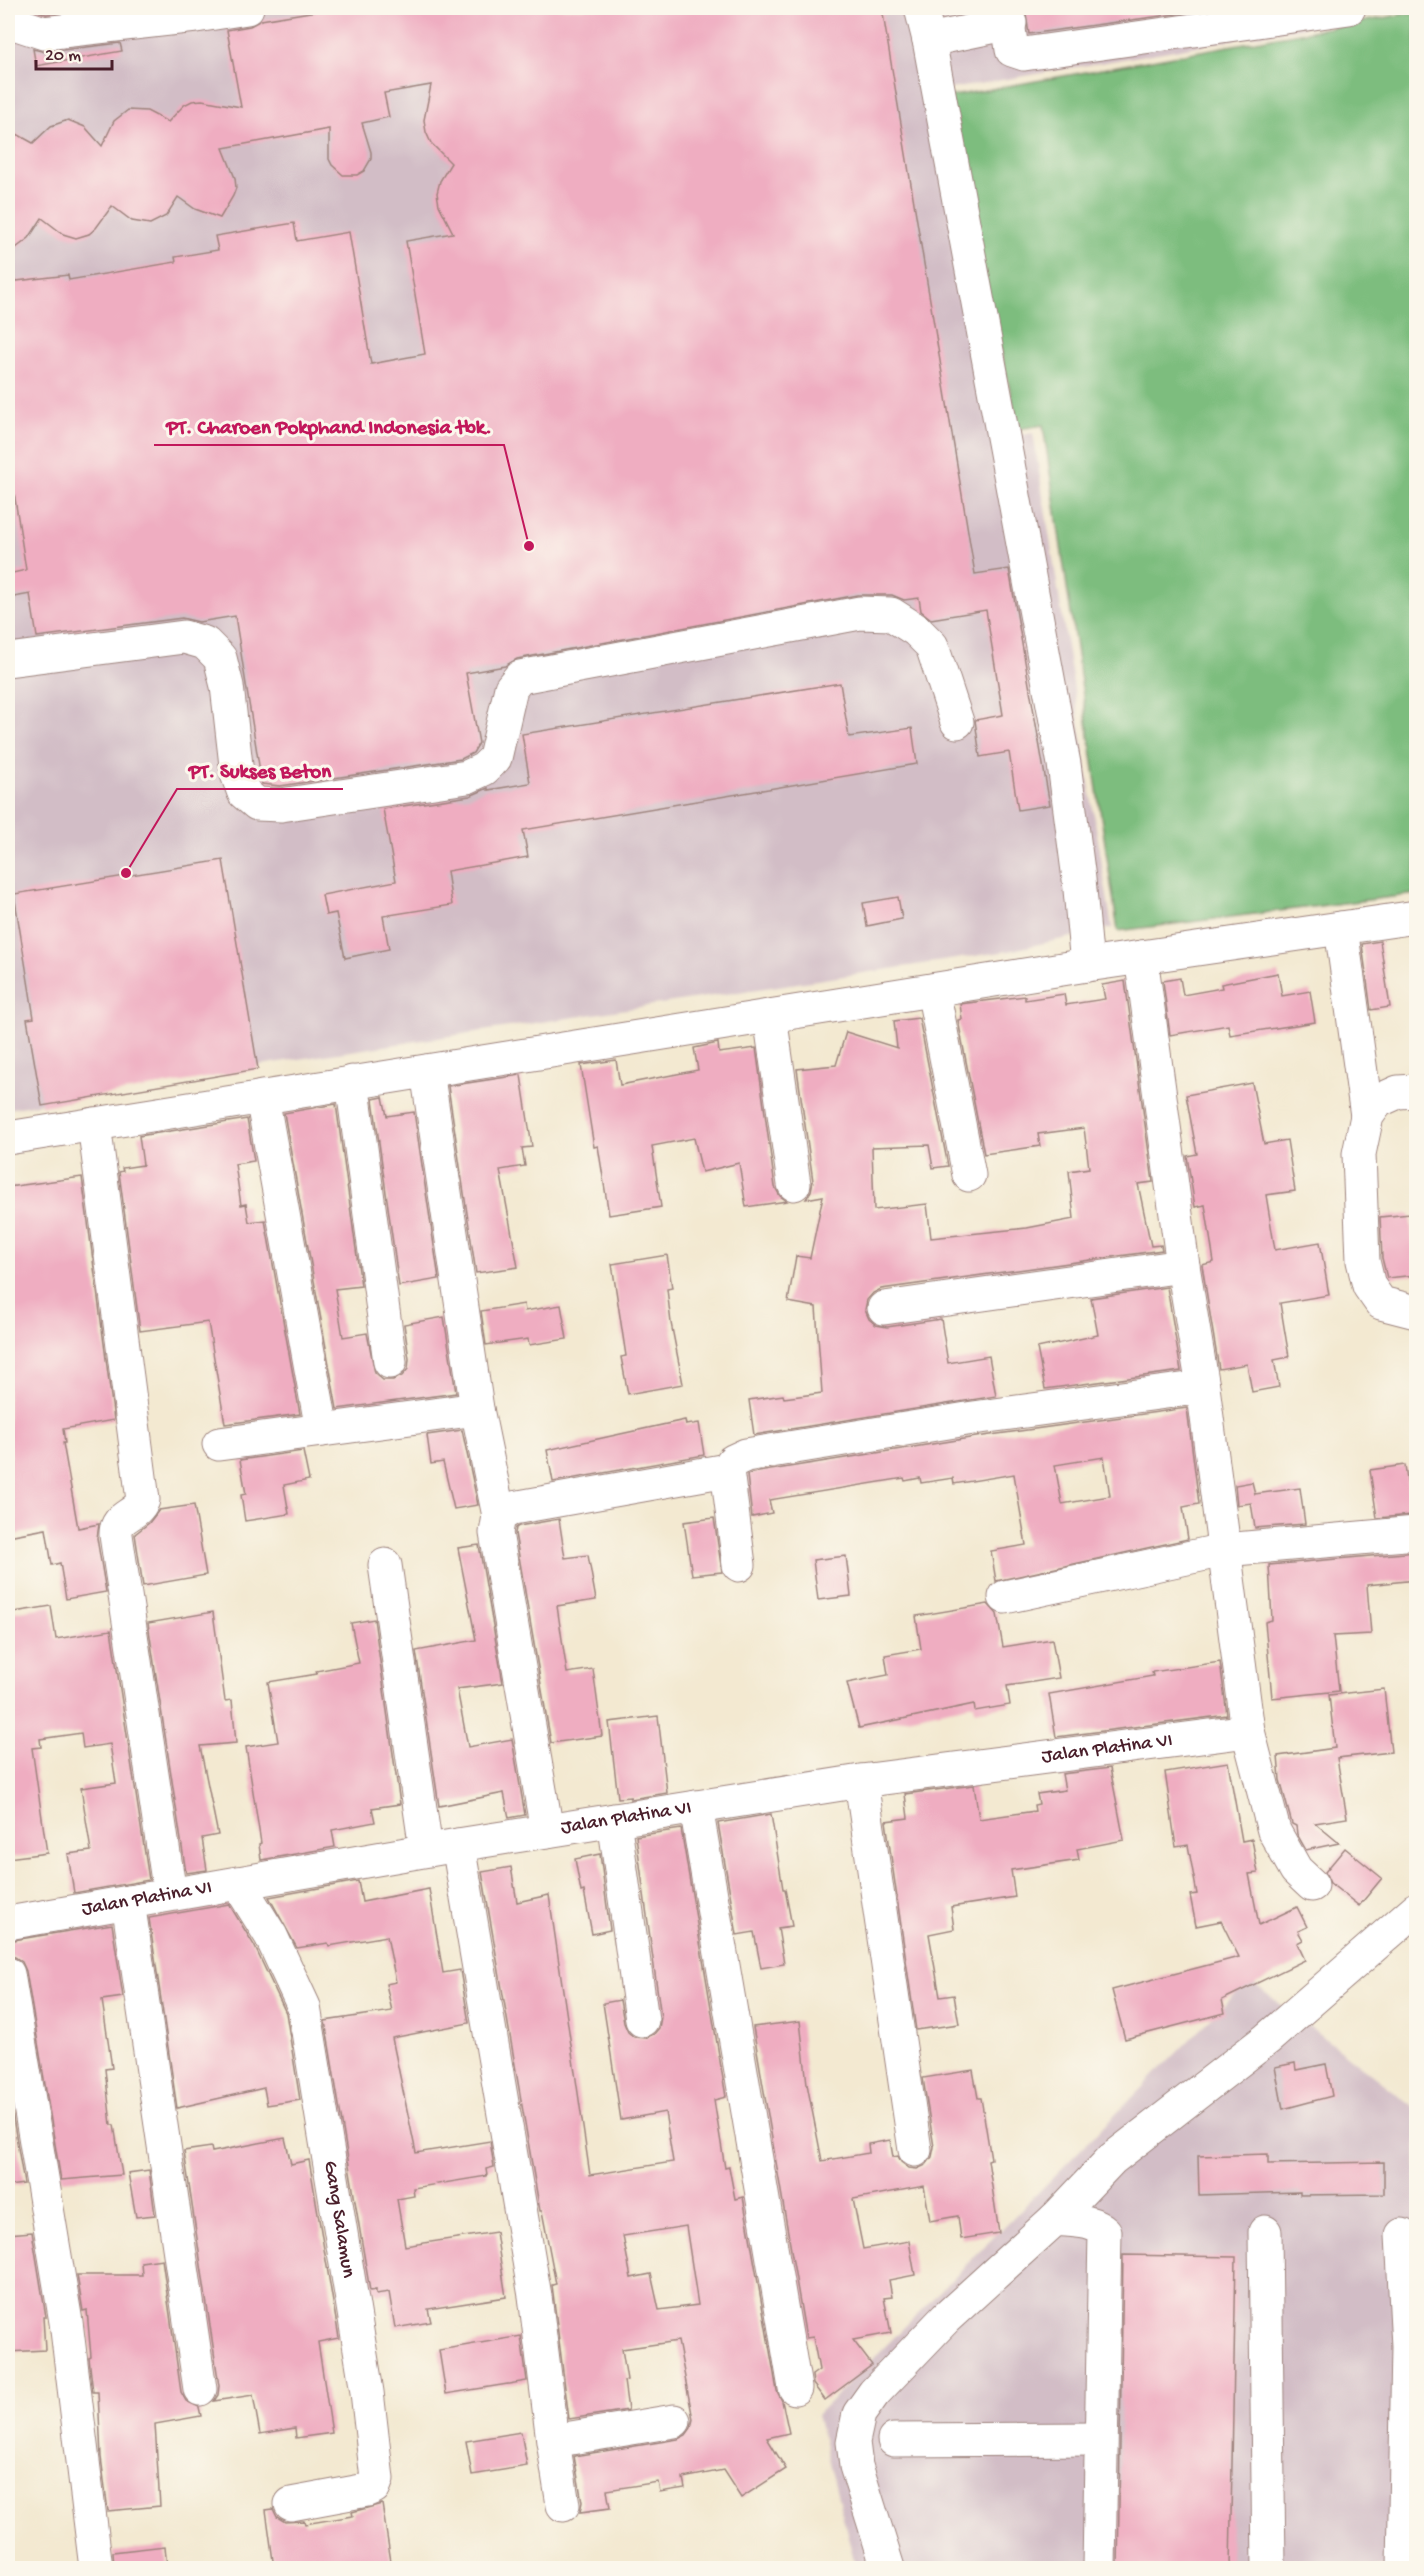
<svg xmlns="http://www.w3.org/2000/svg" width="1424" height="2576" font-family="'Gochi Hand',sans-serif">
	<rect width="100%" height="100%" fill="#fbf7ec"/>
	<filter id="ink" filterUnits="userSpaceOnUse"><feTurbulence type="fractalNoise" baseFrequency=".0167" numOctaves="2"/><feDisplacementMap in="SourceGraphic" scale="12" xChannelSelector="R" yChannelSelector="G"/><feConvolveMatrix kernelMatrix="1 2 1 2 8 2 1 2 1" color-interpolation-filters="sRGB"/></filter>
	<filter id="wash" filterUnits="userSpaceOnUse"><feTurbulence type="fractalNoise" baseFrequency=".008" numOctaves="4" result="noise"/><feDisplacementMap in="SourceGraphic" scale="24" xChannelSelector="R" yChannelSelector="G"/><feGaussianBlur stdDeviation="1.35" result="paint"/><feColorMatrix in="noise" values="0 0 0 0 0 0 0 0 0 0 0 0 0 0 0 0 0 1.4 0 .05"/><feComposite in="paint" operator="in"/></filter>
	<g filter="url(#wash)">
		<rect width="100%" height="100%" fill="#f3e9d1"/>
		<!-- industrial -->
		<g fill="#d2bdc6">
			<path d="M 8,8 L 908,8 L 1015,436 L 1033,433 L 1112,928 L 1008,951 L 279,1062 L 8,1109 Z"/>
			<path d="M 913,8 L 1416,8 L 939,91 Z"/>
			<path d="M 1249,1980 L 1416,2109 L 1416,2568 L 856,2568 L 817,2415 Z"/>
		</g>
		<!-- forest -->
		<path fill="#7dbd7e" stroke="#646e54" stroke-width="1.5" d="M 1416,12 L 1416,894 L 1118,931 L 1043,425 L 1019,429 L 942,98 Z"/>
		<g id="blocks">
			<!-- building -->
			<g fill="#efadc1" fill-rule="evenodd">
				<path d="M 29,8 L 103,8 L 46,14 Z"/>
				<path d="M 335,8 L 882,8 L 975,574 L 1009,569 L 1050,805 L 1018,810 L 1009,752 L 980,757 L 975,720 L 1003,715 L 986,610 L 931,619 L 921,611 L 919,598 L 904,600 L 892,595 L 857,595 L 517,659 L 505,666 L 466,673 L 479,743 L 473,753 L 461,759 L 280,786 L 262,784 L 235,616 L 199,622 L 182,618 L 37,637 L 30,594 L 8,598 L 8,574 L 26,570 L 8,453 L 8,282 L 68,275 L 69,280 L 176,262 L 175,257 L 218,250 L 215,236 L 294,223 L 297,241 L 349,232 L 371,364 L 425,354 L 406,241 L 453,233 L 439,205 L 437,193 L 440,181 L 451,163 L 431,143 L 426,132 L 424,120 L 431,85 L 384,93 L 389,117 L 362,123 L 371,152 L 371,159 L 364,171 L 357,175 L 343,175 L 332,165 L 329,159 L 329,129 L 223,148 L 235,178 L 236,188 L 233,196 L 220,218 L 195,209 L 178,197 L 166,216 L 150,224 L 132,221 L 112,206 L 96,228 L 89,234 L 76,238 L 63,234 L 42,218 L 29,238 L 8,254 L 8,129 L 33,143 L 51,126 L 68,120 L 85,127 L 102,146 L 114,121 L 128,110 L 147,111 L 168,122 L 184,105 L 192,101 L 202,100 L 241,107 L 227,30 L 250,26 L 261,20 Z"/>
				<path d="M 1025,8 L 1219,8 L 1029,34 Z"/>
				<path d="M 120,43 L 122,51 L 36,66 L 33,49 L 46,52 Z"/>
				<path d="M 840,683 L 849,737 L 912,728 L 917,764 L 523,830 L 528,857 L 447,871 L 452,905 L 383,916 L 389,949 L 345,958 L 336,913 L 326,915 L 322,895 L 396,881 L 383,809 L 470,796 L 488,788 L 488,790 L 530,783 L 522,734 Z"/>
				<path d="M 223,860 L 258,1069 L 42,1106 L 27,1019 L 34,1018 L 14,894 Z"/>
				<path d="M 898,897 L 902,919 L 867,926 L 863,903 Z"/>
				<path d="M 1380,941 L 1390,1007 L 1371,1010 L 1362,944 Z"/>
				<path d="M 1278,973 L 1282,996 L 1310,991 L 1315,1022 L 1230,1035 L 1228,1025 L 1170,1035 L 1163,981 L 1180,978 L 1183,995 L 1222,988 L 1221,984 Z"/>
				<path d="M 1125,981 L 1153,1182 L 1138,1184 L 1151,1246 L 1161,1245 L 1162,1250 L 881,1289 L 873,1293 L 867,1300 L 865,1310 L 869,1319 L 876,1325 L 887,1327 L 941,1319 L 948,1363 L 989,1356 L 996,1396 L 754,1435 L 749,1400 L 783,1395 L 784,1398 L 822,1393 L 816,1307 L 788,1302 L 796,1256 L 810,1258 L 823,1196 L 806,1199 L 811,1191 L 813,1181 L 797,1069 L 836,1065 L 846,1032 L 897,1048 L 894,1021 L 919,1018 L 948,1166 L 933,1168 L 929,1145 L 872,1147 L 874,1210 L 927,1204 L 931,1238 L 1027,1228 L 1074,1219 L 1069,1171 L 1089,1168 L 1084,1128 L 1038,1134 L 1040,1146 L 984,1154 L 958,1020 L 962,1019 L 960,1004 L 1025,996 L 1025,1000 L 1064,994 L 1066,1005 L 1105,999 L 1102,985 Z"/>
				<path d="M 718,1043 L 719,1053 L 756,1048 L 775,1187 L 780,1196 L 787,1201 L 746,1207 L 739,1163 L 702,1172 L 694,1138 L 652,1146 L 661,1207 L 609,1215 L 598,1146 L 594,1147 L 581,1065 L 616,1060 L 620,1085 L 698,1070 L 694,1048 Z"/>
				<path d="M 521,1075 L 532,1147 L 522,1148 L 525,1166 L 500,1170 L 518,1267 L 476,1273 L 448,1086 Z"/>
				<path d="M 1252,1083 L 1264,1144 L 1287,1140 L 1295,1191 L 1266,1195 L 1275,1250 L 1320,1242 L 1329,1295 L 1280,1303 L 1289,1357 L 1274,1360 L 1279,1387 L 1252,1392 L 1247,1364 L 1219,1369 L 1202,1265 L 1214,1262 L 1205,1205 L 1195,1207 L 1187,1156 L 1197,1154 L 1186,1095 Z"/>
				<path d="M 383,1097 L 387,1116 L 414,1112 L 439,1279 L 399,1286 L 373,1099 Z"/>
				<path d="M 336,1104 L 361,1286 L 335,1289 L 343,1337 L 367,1333 L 375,1373 L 383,1380 L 393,1380 L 402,1376 L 408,1369 L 409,1359 L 404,1324 L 444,1317 L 456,1393 L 337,1409 L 284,1113 Z"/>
				<path d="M 247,1119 L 254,1161 L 235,1164 L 241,1205 L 246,1204 L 249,1222 L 265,1220 L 300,1414 L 225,1424 L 208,1322 L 140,1331 L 119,1172 L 123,1171 L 122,1168 L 143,1165 L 139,1136 Z"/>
				<path d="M 82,1177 L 114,1420 L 63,1429 L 65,1443 L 63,1443 L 78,1528 L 99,1524 L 97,1538 L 106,1592 L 66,1599 L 60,1563 L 52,1565 L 46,1529 L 8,1536 L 8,1457 L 11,1457 L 8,1435 L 8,1187 Z"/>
				<path d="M 1410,1214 L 1416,1275 L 1387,1278 L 1382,1258 L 1380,1217 Z"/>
				<path d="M 667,1255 L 672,1288 L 667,1289 L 671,1323 L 683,1384 L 628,1394 L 621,1357 L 626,1356 L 612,1264 Z"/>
				<path d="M 1167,1287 L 1181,1371 L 1045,1389 L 1037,1348 L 1098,1335 L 1091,1298 Z"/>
				<path d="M 524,1304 L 525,1311 L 561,1305 L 567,1339 L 529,1345 L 528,1339 L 486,1345 L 481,1311 Z"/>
				<path d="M 1187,1408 L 1199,1504 L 1183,1507 L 1188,1539 L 996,1581 L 991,1551 L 1026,1545 L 1014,1474 L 954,1484 L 953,1478 L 921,1483 L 920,1478 L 905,1481 L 904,1478 L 769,1500 L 772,1513 L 752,1517 L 747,1475 L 752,1473 L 976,1437 ZM 1104,1457 L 1110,1496 L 1062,1504 L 1055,1465 Z"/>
				<path d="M 685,1420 L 686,1425 L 699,1423 L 704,1455 L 553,1482 L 547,1450 Z"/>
				<path d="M 462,1430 L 478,1505 L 454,1509 L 443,1462 L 431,1464 L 427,1435 Z"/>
				<path d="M 303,1451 L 309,1480 L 284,1485 L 289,1514 L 245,1521 L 241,1495 L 246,1494 L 240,1460 Z"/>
				<path d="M 1405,1465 L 1412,1515 L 1377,1518 L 1370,1470 Z"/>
				<path d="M 1252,1482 L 1255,1494 L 1300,1488 L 1305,1524 L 1255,1528 L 1251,1503 L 1237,1505 L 1235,1485 Z"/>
				<path d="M 194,1505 L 206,1575 L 143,1586 L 135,1534 L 149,1523 L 159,1510 Z"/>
				<path d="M 714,1518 L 722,1572 L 692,1575 L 684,1522 Z"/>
				<path d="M 559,1519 L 565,1558 L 588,1555 L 596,1600 L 557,1606 L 567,1673 L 593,1669 L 602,1736 L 551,1743 L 515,1533 L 516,1528 L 519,1526 Z"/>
				<path d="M 479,1545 L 503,1683 L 457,1689 L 468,1747 L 512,1739 L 525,1815 L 509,1818 L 504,1793 L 439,1806 L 416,1651 L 476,1640 L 458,1548 Z"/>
				<path d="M 1416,1552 L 1416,1580 L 1367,1585 L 1371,1634 L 1333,1636 L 1339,1691 L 1272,1698 L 1265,1622 L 1272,1620 L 1269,1565 Z"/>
				<path d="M 846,1556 L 851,1596 L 818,1600 L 813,1560 Z"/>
				<path d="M 988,1604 L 997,1614 L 1003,1647 L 1052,1639 L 1059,1678 L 1007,1686 L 1010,1705 L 975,1711 L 974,1704 L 859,1728 L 847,1683 L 888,1675 L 885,1655 L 921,1649 L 916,1616 Z"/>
				<path d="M 51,1606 L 56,1639 L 111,1630 L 149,1880 L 74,1893 L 68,1854 L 91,1851 L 81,1788 L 116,1783 L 110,1744 L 83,1748 L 81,1733 L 40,1739 L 41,1747 L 32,1748 L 47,1853 L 8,1858 L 8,1613 Z"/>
				<path d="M 213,1612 L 225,1701 L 232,1700 L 236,1743 L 200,1746 L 218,1835 L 202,1838 L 207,1870 L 186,1873 L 148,1623 Z"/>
				<path d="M 374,1619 L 400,1804 L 372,1808 L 375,1822 L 332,1830 L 335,1847 L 261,1860 L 259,1844 L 261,1843 L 246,1747 L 278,1742 L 268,1682 L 317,1674 L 316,1671 L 359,1663 L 351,1623 Z"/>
				<path d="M 1220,1662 L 1227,1715 L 1056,1737 L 1049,1694 L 1153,1676 L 1152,1672 Z"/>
				<path d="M 1384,1689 L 1391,1752 L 1337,1758 L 1347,1818 L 1315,1823 L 1339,1843 L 1306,1850 L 1297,1834 L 1296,1826 L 1292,1824 L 1280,1780 L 1278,1756 L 1335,1748 L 1329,1695 Z"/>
				<path d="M 658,1716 L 667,1793 L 631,1799 L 631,1797 L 618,1798 L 609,1722 Z"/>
				<path d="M 1228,1762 L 1242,1841 L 1252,1839 L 1258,1873 L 1249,1874 L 1259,1925 L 1297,1907 L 1307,1927 L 1298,1931 L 1303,1940 L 1297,1943 L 1305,1960 L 1222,2000 L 1225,2013 L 1125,2039 L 1112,1990 L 1239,1957 L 1221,1921 L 1196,1926 L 1190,1895 L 1197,1894 L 1188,1845 L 1176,1847 L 1165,1772 Z"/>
				<path d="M 1110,1768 L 1124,1840 L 1077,1849 L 1079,1860 L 1011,1870 L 1015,1897 L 951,1907 L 954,1929 L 929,1934 L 940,1997 L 954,1995 L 959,2024 L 916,2030 L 886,1821 L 908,1818 L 905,1794 L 974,1785 L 979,1819 L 1035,1811 L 1034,1805 L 1039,1804 L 1037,1794 L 1065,1790 L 1062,1774 Z"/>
				<path d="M 771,1814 L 783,1889 L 785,1889 L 792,1926 L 778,1928 L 784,1964 L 761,1968 L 754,1932 L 737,1935 L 718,1823 Z"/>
				<path d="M 681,1829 L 726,2097 L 714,2100 L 725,2168 L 729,2167 L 735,2199 L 743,2197 L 777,2391 L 782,2401 L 789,2433 L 767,2438 L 786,2469 L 741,2498 L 723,2470 L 683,2478 L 685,2488 L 660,2492 L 658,2482 L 607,2490 L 610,2508 L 580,2512 L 582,2502 L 574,2456 L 678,2439 L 686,2435 L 691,2428 L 693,2419 L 678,2341 L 622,2349 L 627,2380 L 624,2381 L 628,2410 L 569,2419 L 552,2285 L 556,2284 L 542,2211 L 540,2211 L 482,1872 L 511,1867 L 517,1902 L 549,1895 L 590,2175 L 673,2162 L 665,2112 L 621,2120 L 603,2003 L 620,2000 L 624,2023 L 628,2032 L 634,2037 L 645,2038 L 654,2034 L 659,2028 L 661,2017 L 636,1836 ZM 686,2226 L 698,2305 L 659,2310 L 651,2274 L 631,2278 L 623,2236 Z"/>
				<path d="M 1345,1848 L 1382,1878 L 1359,1906 L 1330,1883 L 1325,1872 Z"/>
				<path d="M 600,1854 L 610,1930 L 592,1934 L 584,1891 L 581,1892 L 575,1859 Z"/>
				<path d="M 358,1881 L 362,1902 L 429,1889 L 443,1973 L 460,1970 L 469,2023 L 392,2038 L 416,2153 L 490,2141 L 494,2167 L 486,2169 L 487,2176 L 413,2188 L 414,2196 L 397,2199 L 405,2246 L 496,2232 L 506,2297 L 428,2309 L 431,2322 L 395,2328 L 389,2292 L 376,2294 L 376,2290 L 370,2291 L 325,2021 L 392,2011 L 386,1984 L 396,1982 L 387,1936 L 329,1946 L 328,1943 L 297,1948 L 269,1897 Z"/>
				<path d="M 229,1904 L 254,1945 L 286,2013 L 300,2100 L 267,2105 L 264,2088 L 177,2108 L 149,1918 Z"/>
				<path d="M 112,1924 L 123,1997 L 102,2000 L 112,2068 L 105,2069 L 111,2125 L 114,2125 L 122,2175 L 61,2180 L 26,1971 L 22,1962 L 15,1957 L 8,1956 L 8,1941 Z"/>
				<path d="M 800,2021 L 807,2084 L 822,2161 L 869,2153 L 868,2144 L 890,2140 L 893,2157 L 898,2156 L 901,2162 L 909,2168 L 917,2169 L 926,2165 L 932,2157 L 934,2147 L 923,2078 L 973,2070 L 978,2098 L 981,2098 L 991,2159 L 988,2160 L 999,2233 L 961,2239 L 958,2216 L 930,2221 L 924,2186 L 853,2199 L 863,2249 L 909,2241 L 915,2275 L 889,2280 L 892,2297 L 884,2298 L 891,2333 L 853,2340 L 872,2365 L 825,2400 L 813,2384 L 812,2375 L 819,2370 L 813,2337 L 806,2338 L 753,2027 Z"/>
				<path d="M 1295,2063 L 1296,2070 L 1326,2064 L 1332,2096 L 1283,2109 L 1275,2067 Z"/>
				<path d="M 8,2088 L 24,2184 L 8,2186 Z"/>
				<path d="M 285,2138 L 291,2164 L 309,2160 L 339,2338 L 318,2342 L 332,2433 L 296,2438 L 295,2428 L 260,2434 L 253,2395 L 214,2401 L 218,2395 L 219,2386 L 184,2151 L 211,2147 L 212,2152 Z"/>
				<path d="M 1268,2154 L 1268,2164 L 1384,2162 L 1384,2194 L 1300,2195 L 1300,2192 L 1199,2195 L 1198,2156 Z"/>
				<path d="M 149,2170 L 155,2215 L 136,2217 L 128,2173 Z"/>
				<path d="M 32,2232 L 46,2317 L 43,2317 L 45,2350 L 8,2352 L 8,2234 Z"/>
				<path d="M 1123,2255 L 1236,2257 L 1230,2568 L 1118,2568 Z"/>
				<path d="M 162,2259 L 181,2392 L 186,2401 L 199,2407 L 201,2416 L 155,2424 L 160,2506 L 108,2511 L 101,2457 L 98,2392 L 93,2392 L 89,2358 L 91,2357 L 87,2310 L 83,2311 L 77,2275 L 142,2275 L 141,2262 Z"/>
				<path d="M 521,2336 L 527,2381 L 446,2394 L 439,2350 Z"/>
				<path d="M 521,2432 L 527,2466 L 472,2475 L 466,2441 Z"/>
				<path d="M 382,2504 L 392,2568 L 274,2568 L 266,2510 L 273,2509 L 277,2517 L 285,2522 L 304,2521 L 305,2524 L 353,2516 L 352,2512 Z"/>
				<path d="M 165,2546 L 167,2568 L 114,2568 L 113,2552 Z"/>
			</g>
		</g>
	</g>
	<g filter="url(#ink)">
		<use href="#blocks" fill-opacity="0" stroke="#9e847e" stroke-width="1.5"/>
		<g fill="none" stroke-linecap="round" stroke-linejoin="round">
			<!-- minor casing -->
			<g stroke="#9e847e" stroke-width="35">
				<g id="minor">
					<path d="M 8,8 L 17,24 L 44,33 L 196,16 L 247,8"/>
					<path d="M 921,8 L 929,40 L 1064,764 L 1079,879 L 1087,965"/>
					<path d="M 1006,8 L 1012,50 L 1024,54 L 1349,8"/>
					<path d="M 929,40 L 1010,23"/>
					<path d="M 8,660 L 184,637 L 205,643 L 220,658 L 227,686 L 237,774 L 244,793 L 257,804 L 281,805 L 467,777 L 484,769 L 495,758 L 511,688 L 520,677 L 860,613 L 891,614 L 916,630 L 932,646 L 957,722"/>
					<path d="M 1341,928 L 1367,1116"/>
					<path d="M 1141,957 L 1183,1266 L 1203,1387 L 1248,1731 L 1274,1831 L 1296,1870 L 1312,1885"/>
					<path d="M 933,990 L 969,1175"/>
					<path d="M 770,1016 L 794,1184"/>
					<path d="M 427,1071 L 477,1409 L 499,1516"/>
					<path d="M 352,1082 L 390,1362"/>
					<path d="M 1416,1091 L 1398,1092 L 1378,1101 L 1367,1116 L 1359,1154 L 1363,1261 L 1369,1286 L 1381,1303 L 1416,1312"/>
					<path d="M 262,1097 L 322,1430"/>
					<path d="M 94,1124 L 143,1500 C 136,1517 115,1515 116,1535 L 170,1894"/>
					<path d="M 8,1138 L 1087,965 L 1416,917"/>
					<path d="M 884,1308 L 1183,1266"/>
					<path d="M 219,1444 L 477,1409"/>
					<path d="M 385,1565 L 426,1850"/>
					<path d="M 739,1565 L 727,1470 L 733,1461 L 746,1455 L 973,1418 L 1203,1387"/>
					<path d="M 1005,1597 L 1224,1550 L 1416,1533"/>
					<path d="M 861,1781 L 915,2150"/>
					<path d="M 696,1807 L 795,2388"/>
					<path d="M 614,1820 L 642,2020"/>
					<path d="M 547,1831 L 496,1533 L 499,1516 L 513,1508 L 727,1470"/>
					<path d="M 458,1845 L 535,2296 L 553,2441 L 563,2505"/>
					<path id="s1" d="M 238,1883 L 271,1936 L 304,2007 L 367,2392 L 377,2479 L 374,2487 L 367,2490 L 291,2504"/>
					<path d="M 128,1902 L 200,2389"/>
					<path id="s2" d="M 8,1923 L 458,1845 L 861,1781 L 1248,1731"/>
					<path d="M 8,1974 L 66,2322 L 96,2568"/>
					<path d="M 1055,2219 C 1072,2221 1092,2219 1105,2232 L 1099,2568"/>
					<path d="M 1265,2232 L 1269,2568"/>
					<path d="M 1402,2235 L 1408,2346 L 1404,2568"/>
					<path d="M 894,2440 L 1100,2439"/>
					<path d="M 553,2441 L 674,2421"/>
					<path d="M 888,2568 L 856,2466 L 853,2442 L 859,2414 L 874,2393 L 946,2318 L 1055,2219 L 1112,2159 L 1267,2039 L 1416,1909"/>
				</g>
			</g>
			<!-- minor -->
			<use href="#minor" stroke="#fff" stroke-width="33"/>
		</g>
	</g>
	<g text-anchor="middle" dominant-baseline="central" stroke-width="6" stroke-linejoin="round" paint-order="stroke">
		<!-- street labels -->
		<g font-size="20" fill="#4a1f2b" stroke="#fbf7ec">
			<text stroke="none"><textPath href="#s2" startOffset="1113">Jalan Platina VI</textPath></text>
			<text stroke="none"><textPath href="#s2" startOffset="627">Jalan Platina VI</textPath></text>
			<text stroke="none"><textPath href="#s2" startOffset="141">Jalan Platina VI</textPath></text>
			<text stroke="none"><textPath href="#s1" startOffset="356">Gang Salamun</textPath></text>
		</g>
	</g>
	<!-- callouts -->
	<path fill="none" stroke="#c2185b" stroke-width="2" d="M529 546L504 445H154M126 873L177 789H343"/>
	<g fill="#c2185b" stroke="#fbf7ec" stroke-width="2">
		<circle cx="529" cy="546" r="6"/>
		<circle cx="126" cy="873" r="6"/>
	</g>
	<g font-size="21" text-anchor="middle" font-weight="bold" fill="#c2185b" stroke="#fbf7ec" stroke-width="6" stroke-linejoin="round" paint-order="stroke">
		<text x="329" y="433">PT. Charoen Pokphand Indonesia tbk.</text>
		<text x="260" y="777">PT. Sukses Beton</text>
	</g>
	<!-- margin -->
	<rect width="1424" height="2576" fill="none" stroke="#fbf7ec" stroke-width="30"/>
	<!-- scale -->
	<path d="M36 60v9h76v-9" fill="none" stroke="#4a1f2b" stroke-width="3"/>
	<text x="45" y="60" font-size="18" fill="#4a1f2b" stroke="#fbf7ec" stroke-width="4.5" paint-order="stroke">20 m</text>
</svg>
